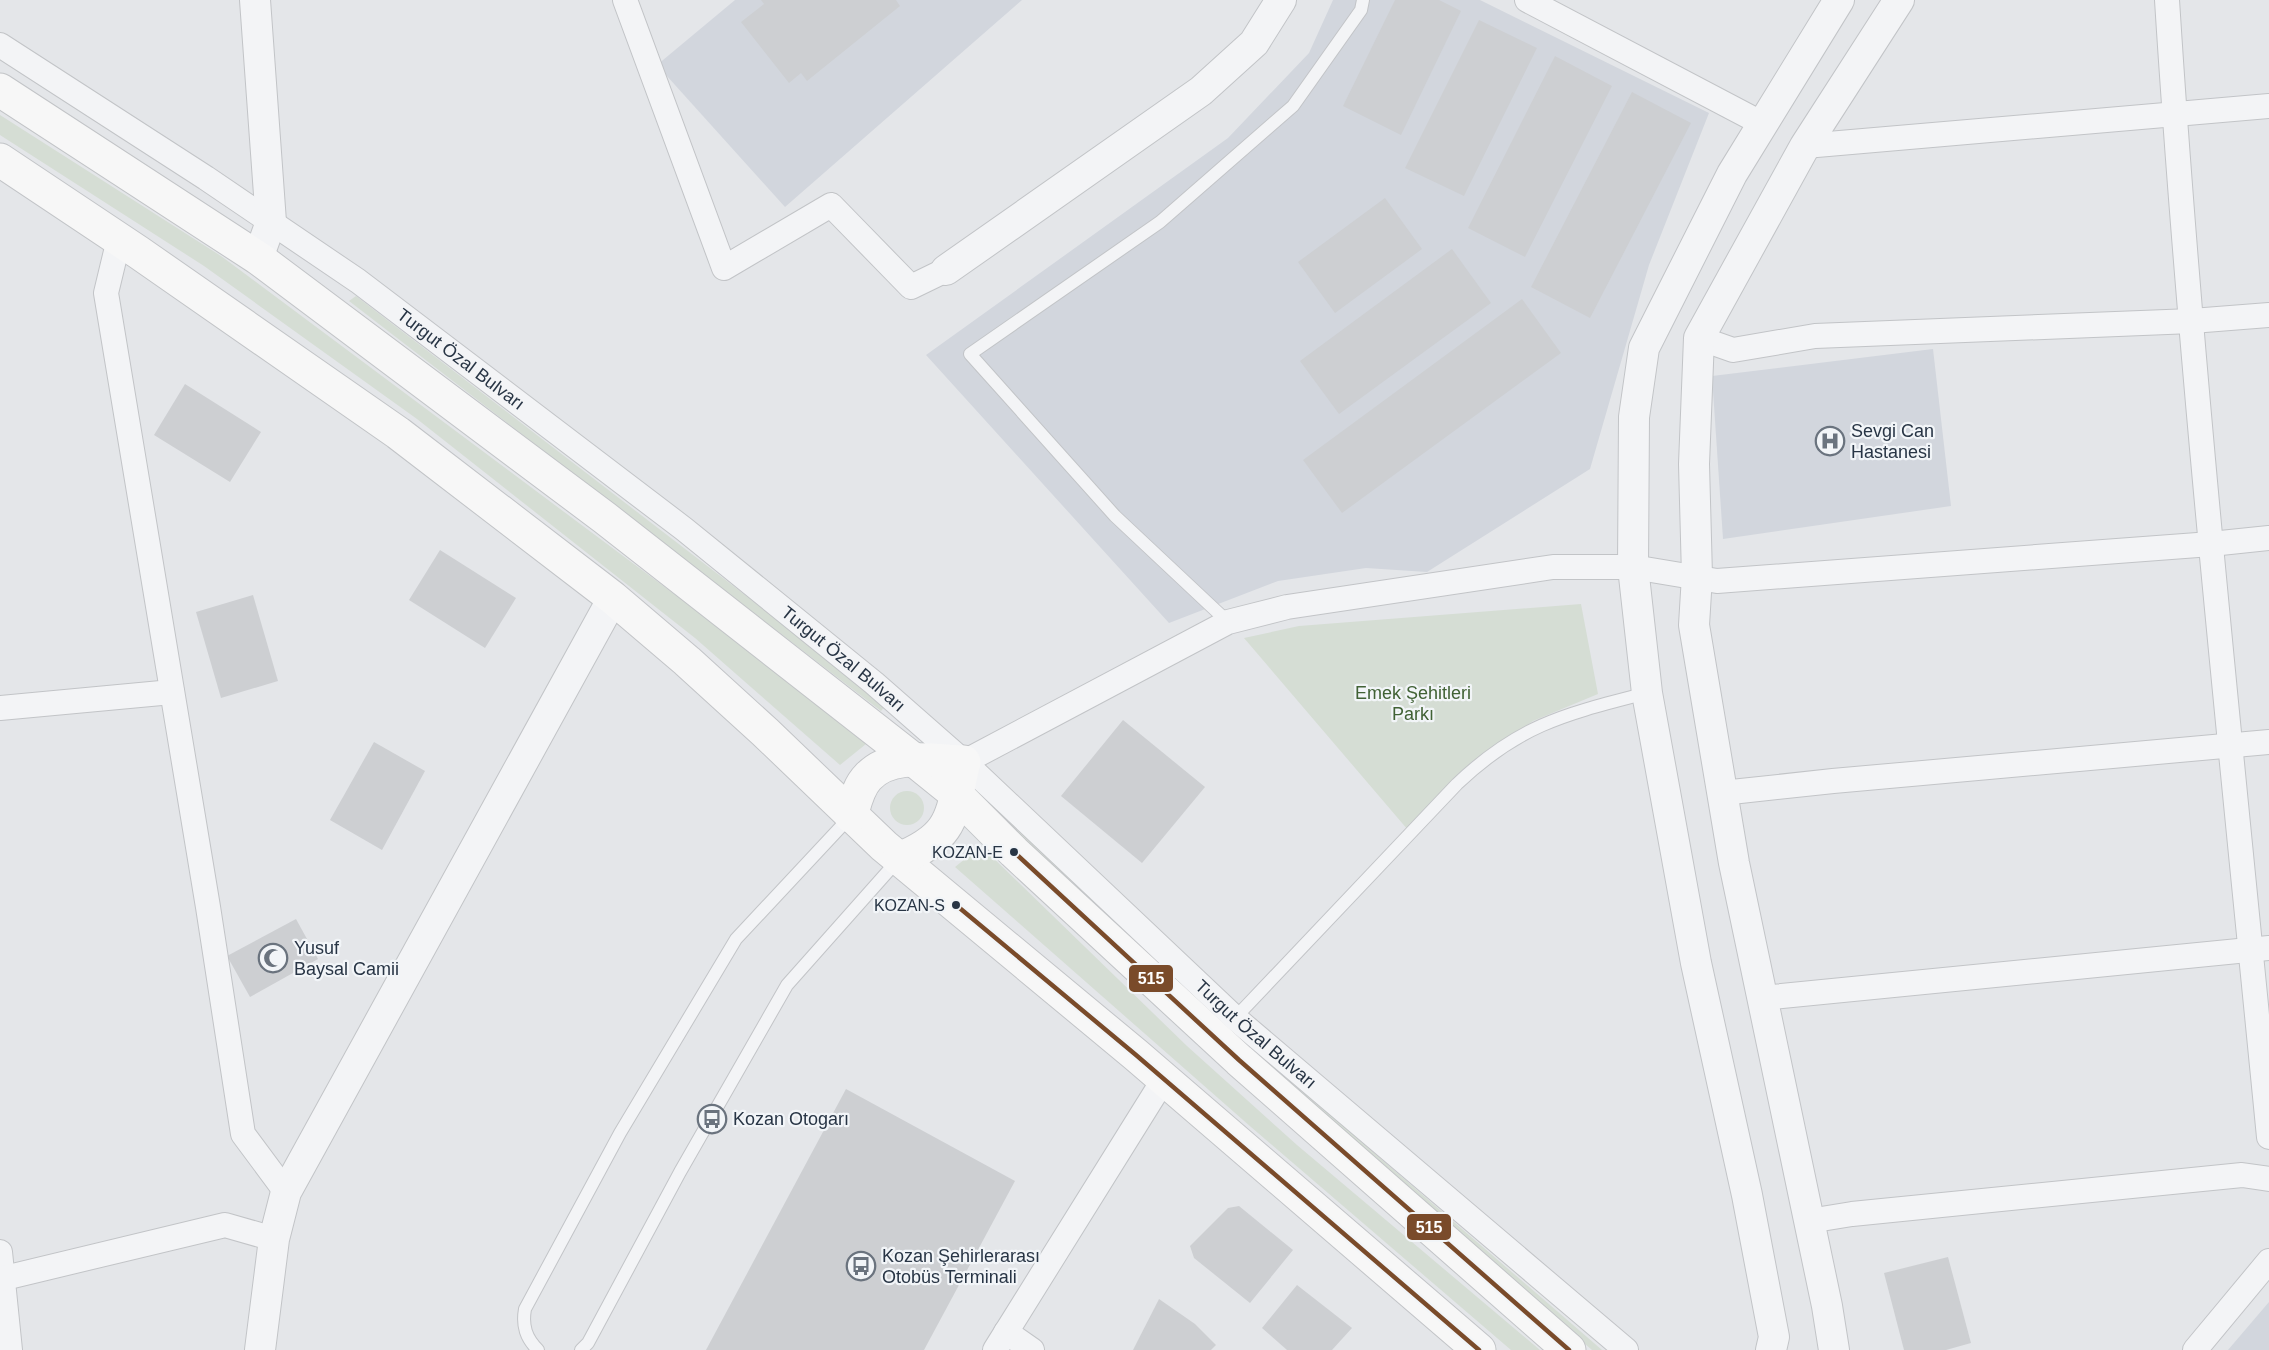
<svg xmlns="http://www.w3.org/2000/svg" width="2269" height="1350" font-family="Arial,sans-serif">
	<rect width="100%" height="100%" fill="#e4e6e9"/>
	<!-- built -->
	<g fill="#d2d6dd">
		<path d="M 735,0 L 1022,0 L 785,207 L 657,65 Z"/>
		<path d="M 1333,0 L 1480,0 L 1709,113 L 1649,265 L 1590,469 L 1427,572 L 1366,568 L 1278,581 L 1169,623 L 926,355 L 1228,138 L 1309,53 Z"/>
		<path d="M 1933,349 L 1951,506 L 1723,539 L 1712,376 Z"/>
		<path d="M 2269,1302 L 2269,1350 L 2228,1350 Z"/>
	</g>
	<!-- green -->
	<g fill="#d5ddd4">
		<path d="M 0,115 L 221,256 L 717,626 L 866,744 L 840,765 L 695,638 L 417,419 L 204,266 L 0,135 Z"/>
		<path d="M 356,296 L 887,704 L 881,711 L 349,301 Z"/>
		<path d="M 1581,604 L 1598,694 L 1533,721 L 1477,760 L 1408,830 L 1244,638 L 1299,626 Z"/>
		<circle cx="907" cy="808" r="17"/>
		<path d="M 1010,816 L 1183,987 L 1179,990 L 1005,820 Z"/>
		<path d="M 981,846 L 1187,1046 L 1297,1145 L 1540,1350 L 1511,1350 L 1251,1127 L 955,867 Z"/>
		<path d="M 1285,1076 L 1602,1350 L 1592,1350 L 1280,1079 Z"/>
	</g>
	<!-- building -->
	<g fill="#cdcfd2">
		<path d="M 761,0 L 896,0 L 900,6 L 807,81 L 801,73 L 789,83 L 741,22 L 764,4 Z"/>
		<path d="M 1395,0 L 1439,0 L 1461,11 L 1401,135 L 1343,106 Z"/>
		<path d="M 1479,20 L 1537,48 L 1464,196 L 1405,168 Z"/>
		<path d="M 1555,56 L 1612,86 L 1525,257 L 1468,228 Z"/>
		<path d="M 1632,92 L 1691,123 L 1590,318 L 1531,287 Z"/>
		<path d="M 1385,198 L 1422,249 L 1335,313 L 1298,262 Z"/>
		<path d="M 1452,249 L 1491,303 L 1339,414 L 1300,361 Z"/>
		<path d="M 1522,299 L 1561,353 L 1342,513 L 1303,460 Z"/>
		<path d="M 185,384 L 261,432 L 230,482 L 154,435 Z"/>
		<path d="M 440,550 L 516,598 L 485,648 L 409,600 Z"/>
		<path d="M 253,595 L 278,681 L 221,698 L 196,612 Z"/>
		<path d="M 1123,720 L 1205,787 L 1142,863 L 1061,796 Z"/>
		<path d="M 374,742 L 425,771 L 382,850 L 330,820 Z"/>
		<path d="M 296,919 L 318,959 L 250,997 L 227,956 Z"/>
		<path d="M 846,1089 L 1015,1181 L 924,1350 L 706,1350 Z"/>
		<path d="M 1239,1206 L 1293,1250 L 1250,1303 L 1194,1258 L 1190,1246 L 1228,1208 Z"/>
		<path d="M 1948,1257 L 1971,1343 L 1946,1350 L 1904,1350 L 1884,1273 Z"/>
		<path d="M 1297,1285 L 1352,1328 L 1332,1350 L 1287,1350 L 1262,1328 Z"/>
		<path d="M 1159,1299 L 1195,1324 L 1216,1345 L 1211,1350 L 1133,1350 Z"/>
	</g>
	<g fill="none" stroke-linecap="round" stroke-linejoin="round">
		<!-- service casing -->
		<g stroke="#c2c4c7" stroke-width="14">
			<g id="service">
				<path d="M 1228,622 L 1115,516 L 970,354 L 1160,222 L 1293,106 L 1361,10 L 1363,0"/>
				<path d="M 1235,1018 L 1457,784 C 1520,724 1566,714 1647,693"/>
				<path d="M 538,1350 C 526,1338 522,1326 525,1309 L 620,1133 L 736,939 L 850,817"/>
				<path d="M 581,1350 L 588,1343 L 680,1172 L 787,985 L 898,860"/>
			</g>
		</g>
		<!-- minor casing -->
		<g stroke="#c2c4c7" stroke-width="26">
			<g id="minor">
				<path d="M 625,0 L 724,268 L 831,205 L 911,287 L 946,270"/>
				<path d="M 1527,0 L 1763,124"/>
				<path d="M 2167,0 C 2191,380 2232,758 2269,1137"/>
				<path id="s1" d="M 0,45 L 206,178 L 358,281 L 684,529 L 874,683 L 964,762 L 1235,1018 L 1626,1350"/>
				<path d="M 1805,146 L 2269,106"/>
				<path d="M 119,239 L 106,293 L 208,907 L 243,1134 L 286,1192"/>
				<path d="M 1699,338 L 1733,350 L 1815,336 L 2192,321 L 2269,315"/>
				<path d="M 0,708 L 172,692"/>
				<path d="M 964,762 L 1228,622 L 1287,607 L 1553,567 L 1633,567 L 1717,581 L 2211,544 L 2269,538"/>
				<path d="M 1722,793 L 1833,781 L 2269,742"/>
				<path d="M 1762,998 L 2269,948"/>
				<path d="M 1809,1221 L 1852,1214 L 2242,1175 L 2269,1179"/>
				<path d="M 0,1252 L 10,1350"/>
				<path d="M 0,1279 L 225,1225 L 274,1239"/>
				<path d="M 1006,1332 L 1032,1350"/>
				<path d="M 995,1350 L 1164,1079"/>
				<path d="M 2195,1350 L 2269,1261"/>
			</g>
		</g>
		<!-- tertiary casing -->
		<g stroke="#c2c4c7" stroke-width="32">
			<g id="tertiary">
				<path d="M 255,0 L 271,222 L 258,258"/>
				<path d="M 946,270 L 1201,91 L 1254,43 L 1281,0"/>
				<path d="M 260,1350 L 274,1239 L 286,1192 L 613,598"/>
				<path d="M 1771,1350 L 1774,1337 L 1747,1195 L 1696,963 L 1647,693 L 1633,567 L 1634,417 L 1644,348 L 1732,174 L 1839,0"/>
				<path d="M 1834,1350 L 1827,1306 L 1734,863 L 1694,625 L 1697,576 L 1694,464 L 1699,338 L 1805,146 L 1899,0"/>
			</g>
		</g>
		<!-- secondary casing -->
		<g stroke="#c2c4c7" stroke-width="35">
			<g id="secondary">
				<path d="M 0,90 L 258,258 L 605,518 L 914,760 L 956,794 L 1014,852 L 1239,1060 L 1569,1350"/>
				<path d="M 0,160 L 138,252 L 398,433 L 613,598 L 687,661 L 765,732 L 884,846 L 1136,1055 L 1479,1350"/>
				<path d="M 851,816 C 855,803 858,787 868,777 C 891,752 933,761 964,762 C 951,816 955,836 899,859"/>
			</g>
		</g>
		<!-- service -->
		<use href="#service" stroke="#f3f4f6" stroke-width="12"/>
		<!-- minor -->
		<use href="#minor" stroke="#f3f4f6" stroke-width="24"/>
		<!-- tertiary -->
		<use href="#tertiary" stroke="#f3f4f6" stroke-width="30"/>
		<!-- secondary -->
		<use href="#secondary" stroke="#f7f7f7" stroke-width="33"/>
		<!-- bus-1 casing -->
		<g stroke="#f2f5f8" stroke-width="9">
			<g id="bus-1">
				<path d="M 1014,852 L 1239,1060 L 1569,1350"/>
				<path d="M 956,905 L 1136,1055 L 1479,1350"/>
			</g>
		</g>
		<!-- bus-1 -->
		<use href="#bus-1" stroke="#7a4b2a" stroke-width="4.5"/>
	</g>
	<!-- icons -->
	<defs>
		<g id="hospital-ring" transform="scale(1.5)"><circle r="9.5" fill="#f2f5f8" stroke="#6a737e" stroke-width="1.5"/><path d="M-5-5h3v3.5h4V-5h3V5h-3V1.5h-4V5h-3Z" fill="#6a737e"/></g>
		<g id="mosque-ring" transform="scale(1.5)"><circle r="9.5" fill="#f2f5f8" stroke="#6a737e" stroke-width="1.5"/><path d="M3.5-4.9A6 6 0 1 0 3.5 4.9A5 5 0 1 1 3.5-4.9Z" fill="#6a737e"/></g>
		<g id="bus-ring" transform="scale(1.5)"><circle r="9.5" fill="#f2f5f8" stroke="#6a737e" stroke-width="1.5"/><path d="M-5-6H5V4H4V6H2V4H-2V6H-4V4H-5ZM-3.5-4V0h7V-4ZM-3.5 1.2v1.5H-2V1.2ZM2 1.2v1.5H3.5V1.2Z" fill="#6a737e"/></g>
	</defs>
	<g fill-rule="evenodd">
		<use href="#hospital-ring" x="1830" y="441"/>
		<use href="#mosque-ring" x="273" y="958"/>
		<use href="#bus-ring" x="712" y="1119"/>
		<use href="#bus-ring" x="861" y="1266"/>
	</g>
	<!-- markers -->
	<g fill="#283545" stroke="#f2f5f8" stroke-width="2">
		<circle cx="1014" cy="852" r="5"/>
		<circle cx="956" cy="905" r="5"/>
	</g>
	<g text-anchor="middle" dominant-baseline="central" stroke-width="4.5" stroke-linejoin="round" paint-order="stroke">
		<!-- bus labels -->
		<g font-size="16" fill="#283545" stroke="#f2f5f8" text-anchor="end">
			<text x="1003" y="852">KOZAN-E</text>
			<text x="945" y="905">KOZAN-S</text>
		</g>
		<!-- street labels -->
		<g font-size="18" fill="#283545" stroke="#f2f5f8">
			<text stroke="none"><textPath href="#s1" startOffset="558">Turgut Özal Bulvarı</textPath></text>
			<text stroke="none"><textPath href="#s1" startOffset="1044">Turgut Özal Bulvarı</textPath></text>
			<text stroke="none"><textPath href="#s1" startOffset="1602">Turgut Özal Bulvarı</textPath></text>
		</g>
		<!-- poi labels -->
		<g font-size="18" fill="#283545" stroke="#f2f5f8" text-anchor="start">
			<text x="1851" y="431">Sevgi Can<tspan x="1851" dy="21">Hastanesi</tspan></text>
			<text x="294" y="948">Yusuf<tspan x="294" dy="21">Baysal Camii</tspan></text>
			<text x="733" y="1119">Kozan Otogarı</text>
			<text x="882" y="1256">Kozan Şehirlerarası<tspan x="882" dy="21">Otobüs Terminali</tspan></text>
		</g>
		<!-- park labels -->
		<g font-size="18" fill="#416235" stroke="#f2f5f8">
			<text x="1413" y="693">Emek Şehitleri<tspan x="1413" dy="21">Parkı</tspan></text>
		</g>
	</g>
	<g stroke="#f2f5f8" stroke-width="2">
		<rect x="1128" y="964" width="46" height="29" rx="6" fill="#7a4b2a"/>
		<rect x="1406" y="1213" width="46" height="28" rx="6" fill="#7a4b2a"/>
	</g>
	<g font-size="16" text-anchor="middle" font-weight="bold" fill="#fff">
		<text x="1151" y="984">515</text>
		<text x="1429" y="1233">515</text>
	</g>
</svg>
